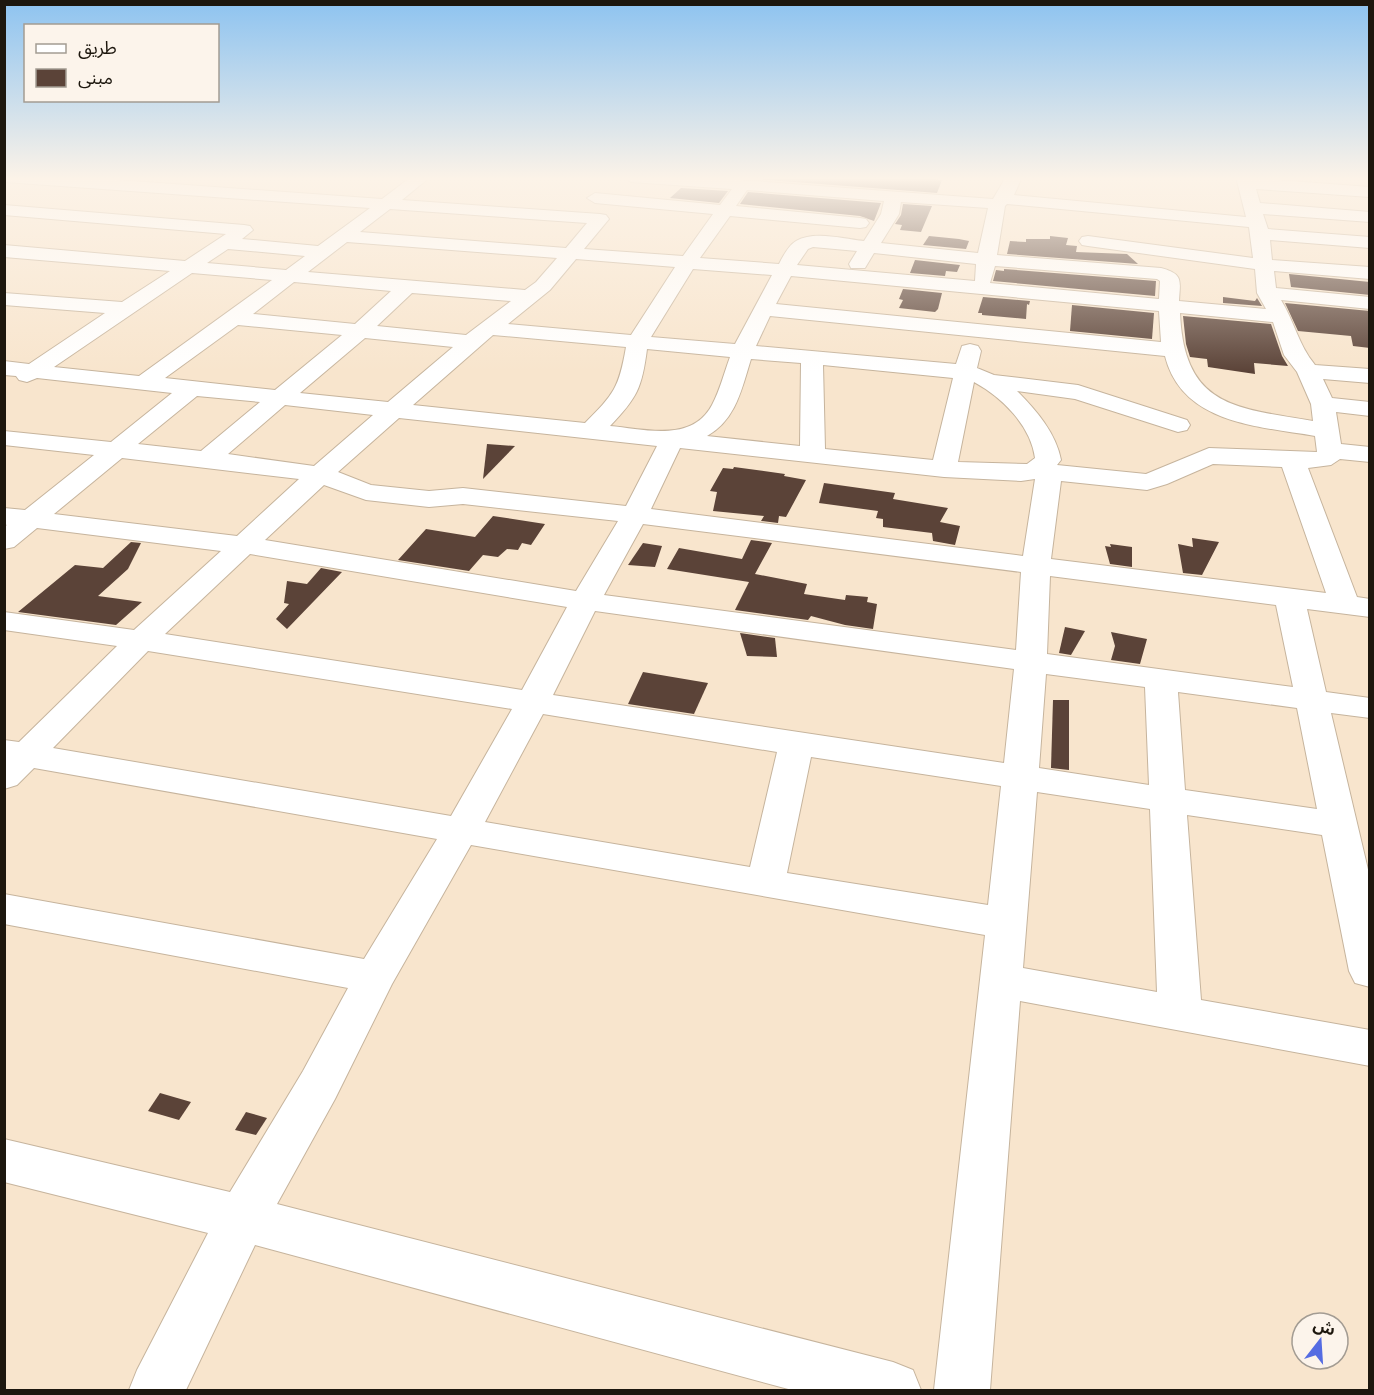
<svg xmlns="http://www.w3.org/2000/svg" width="1374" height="1395" font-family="Signika,'Noto Sans Arabic',sans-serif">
	<rect width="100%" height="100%" fill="#f8e5cd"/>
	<!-- building -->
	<g fill="#5b4338">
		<path d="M 731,177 L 935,177 L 934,179 L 942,180 L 937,193 Z"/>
		<path d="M 681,188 L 728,191 L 719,203 L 670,198 Z"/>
		<path d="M 748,192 L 881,203 L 874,221 L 860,216 L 740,204 Z"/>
		<path d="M 903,204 L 932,206 L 921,232 L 900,230 L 902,225 L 895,224 L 901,215 Z"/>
		<path d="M 929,236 L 959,239 L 969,241 L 966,249 L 923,245 Z"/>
		<path d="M 1050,236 L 1068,238 L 1066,245 L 1077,246 L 1076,252 L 1127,254 L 1138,264 L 1007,254 L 1010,241 L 1026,242 L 1026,239 L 1050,239 Z"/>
		<path d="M 915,260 L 960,265 L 957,272 L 946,271 L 945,276 L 910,273 Z"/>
		<path d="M 1004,269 L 1156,281 L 1155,296 L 993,281 L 996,270 L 1004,271 Z"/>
		<path d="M 1289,274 L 1370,282 L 1370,295 L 1291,287 Z"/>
		<path d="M 903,289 L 942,293 L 938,309 L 935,312 L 899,308 L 903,300 L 899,299 Z"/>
		<path d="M 983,297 L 1030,301 L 1029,305 L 1027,304 L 1026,319 L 982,315 L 982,313 L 978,313 Z"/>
		<path d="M 1223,297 L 1255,301 L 1257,298 L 1262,306 L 1223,303 Z"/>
		<path d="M 1285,303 L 1370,311 L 1370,348 L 1353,346 L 1351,336 L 1298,331 Z"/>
		<path d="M 1072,305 L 1154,313 L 1152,339 L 1070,331 Z"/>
		<path d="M 1183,316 L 1271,324 L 1282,356 L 1288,366 L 1254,363 L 1255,374 L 1208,367 L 1207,359 L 1190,357 L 1186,344 Z"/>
		<path d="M 487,444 L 515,446 L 483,479 Z"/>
		<path d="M 734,467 L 785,474 L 784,476 L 806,480 L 786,517 L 779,516 L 778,523 L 761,521 L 764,516 L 713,511 L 717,492 L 710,491 L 723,468 L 733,469 Z"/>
		<path d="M 824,483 L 895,493 L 893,499 L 948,508 L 940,522 L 960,526 L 955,545 L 933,541 L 932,533 L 883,527 L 883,519 L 876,518 L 878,511 L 819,503 Z"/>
		<path d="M 493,516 L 545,524 L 531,545 L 522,543 L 518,550 L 507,549 L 498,557 L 483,555 L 469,571 L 398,560 L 426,529 L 475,537 Z"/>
		<path d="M 1192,538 L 1219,542 L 1202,575 L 1183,573 L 1178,544 L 1193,547 Z"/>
		<path d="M 751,540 L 772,543 L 755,574 L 807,584 L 804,594 L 845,600 L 846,595 L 868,597 L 867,602 L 877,604 L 873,629 L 845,625 L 811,616 L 808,620 L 735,610 L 749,582 L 667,569 L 679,548 L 742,559 Z"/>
		<path d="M 131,542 L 141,543 L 128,569 L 98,596 L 142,602 L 116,625 L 18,612 L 75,565 L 103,568 Z"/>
		<path d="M 643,543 L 662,546 L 655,567 L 628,565 Z"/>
		<path d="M 1110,544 L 1132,547 L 1132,567 L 1110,564 L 1105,546 L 1111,547 Z"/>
		<path d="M 321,568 L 342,572 L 287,629 L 276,619 L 289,604 L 284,603 L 287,581 L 307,584 Z"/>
		<path d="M 1065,627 L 1085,631 L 1071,655 L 1059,653 Z"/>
		<path d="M 1111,632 L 1147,639 L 1140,664 L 1111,660 L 1115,646 Z"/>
		<path d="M 740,633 L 775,638 L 777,657 L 747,656 Z"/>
		<path d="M 643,672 L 708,683 L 694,714 L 628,704 Z"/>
		<path d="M 1053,700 L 1069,700 L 1069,770 L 1051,768 Z"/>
		<path d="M 160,1093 L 191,1102 L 179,1120 L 148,1111 Z"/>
		<path d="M 246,1112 L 267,1118 L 256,1135 L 235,1130 Z"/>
	</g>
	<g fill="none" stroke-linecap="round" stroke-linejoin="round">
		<!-- minor casing -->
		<g stroke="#c6b49d" stroke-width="2">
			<path id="minor" d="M 4,177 L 76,177 L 382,199 L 411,177 L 430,177 L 402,200 L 600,214 L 606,215 L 609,219 L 584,249 L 683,256 L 713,214 L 595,203 L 587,198 L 595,193 L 720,205 L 732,189 L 631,182 L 623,177 L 699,177 L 993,199 L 1006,177 L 1022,177 L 1014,195 L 1246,217 L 1236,177 L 1370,187 L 1370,197 L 1256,189 L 1260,203 L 1370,212 L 1370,222 L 1263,214 L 1268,229 L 1370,237 L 1370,248 L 1270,240 L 1272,260 L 1370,267 L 1370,279 L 1274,271 L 1276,288 L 1370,297 L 1370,309 L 1281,300 C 1294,321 1299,346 1315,365 L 1370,369 L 1370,383 L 1323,379 L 1332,398 L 1370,402 L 1370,416 L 1336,412 L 1341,444 L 1370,447 L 1370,462 L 1340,459 L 1331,465 L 1308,468 L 1357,597 L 1370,599 L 1370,617 L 1307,609 L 1326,692 L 1370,698 L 1370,718 L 1331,713 L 1370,878 L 1370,987 L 1355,983 L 1349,971 L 1322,835 L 1187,815 L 1201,1000 L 1370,1030 L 1370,1066 L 1020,1001 L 990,1390 L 934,1390 L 985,935 L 471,845 L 392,984 L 335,1099 L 277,1204 L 893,1362 L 913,1370 L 921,1390 L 792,1390 L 255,1245 L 186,1390 L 129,1390 L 137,1370 L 208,1233 L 4,1182 L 4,1139 L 230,1192 L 303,1071 L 348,988 L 4,924 L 4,894 L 364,959 L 437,839 L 34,768 L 17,785 L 4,789 L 4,740 L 19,742 L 117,646 L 4,630 L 4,612 L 134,630 L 221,551 L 37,528 L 14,547 L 4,549 L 4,527 L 7,525 L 4,524 L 4,508 L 25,510 L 94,455 L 4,445 L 4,431 L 111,442 L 172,393 L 37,378 L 27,382 L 19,380 L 16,376 L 4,375 L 4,361 L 29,364 L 105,313 L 4,305 L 4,293 L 122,302 L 170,271 L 4,257 L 4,245 L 185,261 L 226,234 L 4,215 L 4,205 L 244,225 L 250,226 L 253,230 L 242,239 L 318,246 L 370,208 L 5,182 ZM 747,190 L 884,201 L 881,214 L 864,241 C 844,239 814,230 796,241 C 789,245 783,256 779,264 L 700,258 L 730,216 L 860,228 L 866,227 L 869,223 L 866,219 L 860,218 L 736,206 ZM 901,202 L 988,208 L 978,253 L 881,243 L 899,214 ZM 1007,204 L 1249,227 L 1253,258 L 1088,236 L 1082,237 L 1079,241 L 1082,245 L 1088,246 L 1255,269 L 1257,293 L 1266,309 L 1179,301 C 1180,281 1184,274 1161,268 L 997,255 L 1005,206 ZM 390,209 L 587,223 L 566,248 L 360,232 ZM 347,242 L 557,258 L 536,282 L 525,290 L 308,272 ZM 813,247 L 857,251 L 849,264 L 851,268 L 865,268 L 874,253 L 976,264 L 975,281 L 797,265 L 808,249 ZM 228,249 L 305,256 L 286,270 L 207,263 ZM 576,259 L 675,267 L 631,335 L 508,324 L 550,290 ZM 995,266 L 1157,279 L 1160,281 L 1159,299 L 990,283 ZM 693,269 L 772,275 L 735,344 L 651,337 ZM 192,273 L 272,280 L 139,376 L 54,367 ZM 791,276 L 1159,311 L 1161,342 L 776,304 ZM 294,282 L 391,291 L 355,324 L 253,314 ZM 412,293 L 511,301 L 466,335 L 377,326 ZM 1180,313 L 1273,322 L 1284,355 L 1297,372 L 1311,404 L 1313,421 C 1237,408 1184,408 1180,313 ZM 770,316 L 1165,356 C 1182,424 1258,426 1315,436 L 1317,452 L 1209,448 L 1146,474 L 1057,465 L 1061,460 C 1056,433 1036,410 1017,391 L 1075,399 L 1178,432 L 1187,430 L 1190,425 L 1187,420 L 1078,385 L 994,375 L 977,368 L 981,351 L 978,346 L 970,344 L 962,346 L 956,364 L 756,346 ZM 238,325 L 342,335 L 275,390 L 165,378 ZM 493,335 L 626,347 C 619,388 614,394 585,423 L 413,405 ZM 365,338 L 453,347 L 388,402 L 300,393 ZM 647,349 L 730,357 C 724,373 720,390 712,405 C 692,443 644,429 610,426 C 637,398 642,388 647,349 ZM 751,359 L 801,363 L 800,446 L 707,436 C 736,420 742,388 751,359 ZM 823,365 L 953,378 L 933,460 L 825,449 ZM 974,382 C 1002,397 1031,426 1035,458 L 1027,464 L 958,462 ZM 197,396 L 260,402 L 201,451 L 138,444 ZM 285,405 L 373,415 L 314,466 L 228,454 ZM 399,418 L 657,446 L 626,506 L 463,488 L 429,491 L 371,485 L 338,472 ZM 680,448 L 944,477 L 1021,481 L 1035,479 L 1023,556 L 651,509 ZM 122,458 L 299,479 L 237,536 L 54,514 ZM 1213,464 L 1282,467 L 1326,593 L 1051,559 L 1061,481 L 1147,490 L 1167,484 ZM 324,485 L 366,500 L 429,507 L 463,504 L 618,521 L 576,591 L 265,540 ZM 643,524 L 1021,572 L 1016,650 L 604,595 ZM 250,554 L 567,607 L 522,690 L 165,634 ZM 1050,576 L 1276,605 L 1293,687 L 1047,654 ZM 595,611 L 1014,669 L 1004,763 L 553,695 ZM 148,651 L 512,709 L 451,816 L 53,748 ZM 1046,674 L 1145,687 L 1149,785 L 1039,768 ZM 1178,692 L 1297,708 L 1317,809 L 1185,790 ZM 543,714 L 777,752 L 750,867 L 485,822 ZM 811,757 L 1001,786 L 988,905 L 787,873 ZM 1037,792 L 1150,809 L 1157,992 L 1023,968 Z"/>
		</g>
		<!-- minor -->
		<use href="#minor" fill="#fff" fill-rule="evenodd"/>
	</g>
	<!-- sky -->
	<linearGradient id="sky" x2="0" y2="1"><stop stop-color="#8dc3f0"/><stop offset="0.48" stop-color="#fcf3e8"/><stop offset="1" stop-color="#fcf3e8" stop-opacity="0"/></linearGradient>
	<rect width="1374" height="372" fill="url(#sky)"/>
	<!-- border -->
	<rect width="1374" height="1395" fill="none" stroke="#1d170e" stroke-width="12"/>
	<!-- legend -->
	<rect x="24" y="24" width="195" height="78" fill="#fcf4eb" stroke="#a39c93" stroke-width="1.5"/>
	<rect x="36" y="44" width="30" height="9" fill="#ffffff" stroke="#a39c93" stroke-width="1.5"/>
	<text x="78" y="54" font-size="18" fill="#1d170e">طريق</text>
	<rect x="36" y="69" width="30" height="18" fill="#5b4338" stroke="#a39c93" stroke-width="1.5"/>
	<text x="78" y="84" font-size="18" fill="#1d170e">مبنى</text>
	<!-- north arrow -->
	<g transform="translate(1320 1341) rotate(17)"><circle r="28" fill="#fcf4eb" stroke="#a39c93" stroke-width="1.5"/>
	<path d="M0-4.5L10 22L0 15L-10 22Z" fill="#556ce2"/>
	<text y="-9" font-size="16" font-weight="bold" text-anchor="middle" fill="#1d170e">ش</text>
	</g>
</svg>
